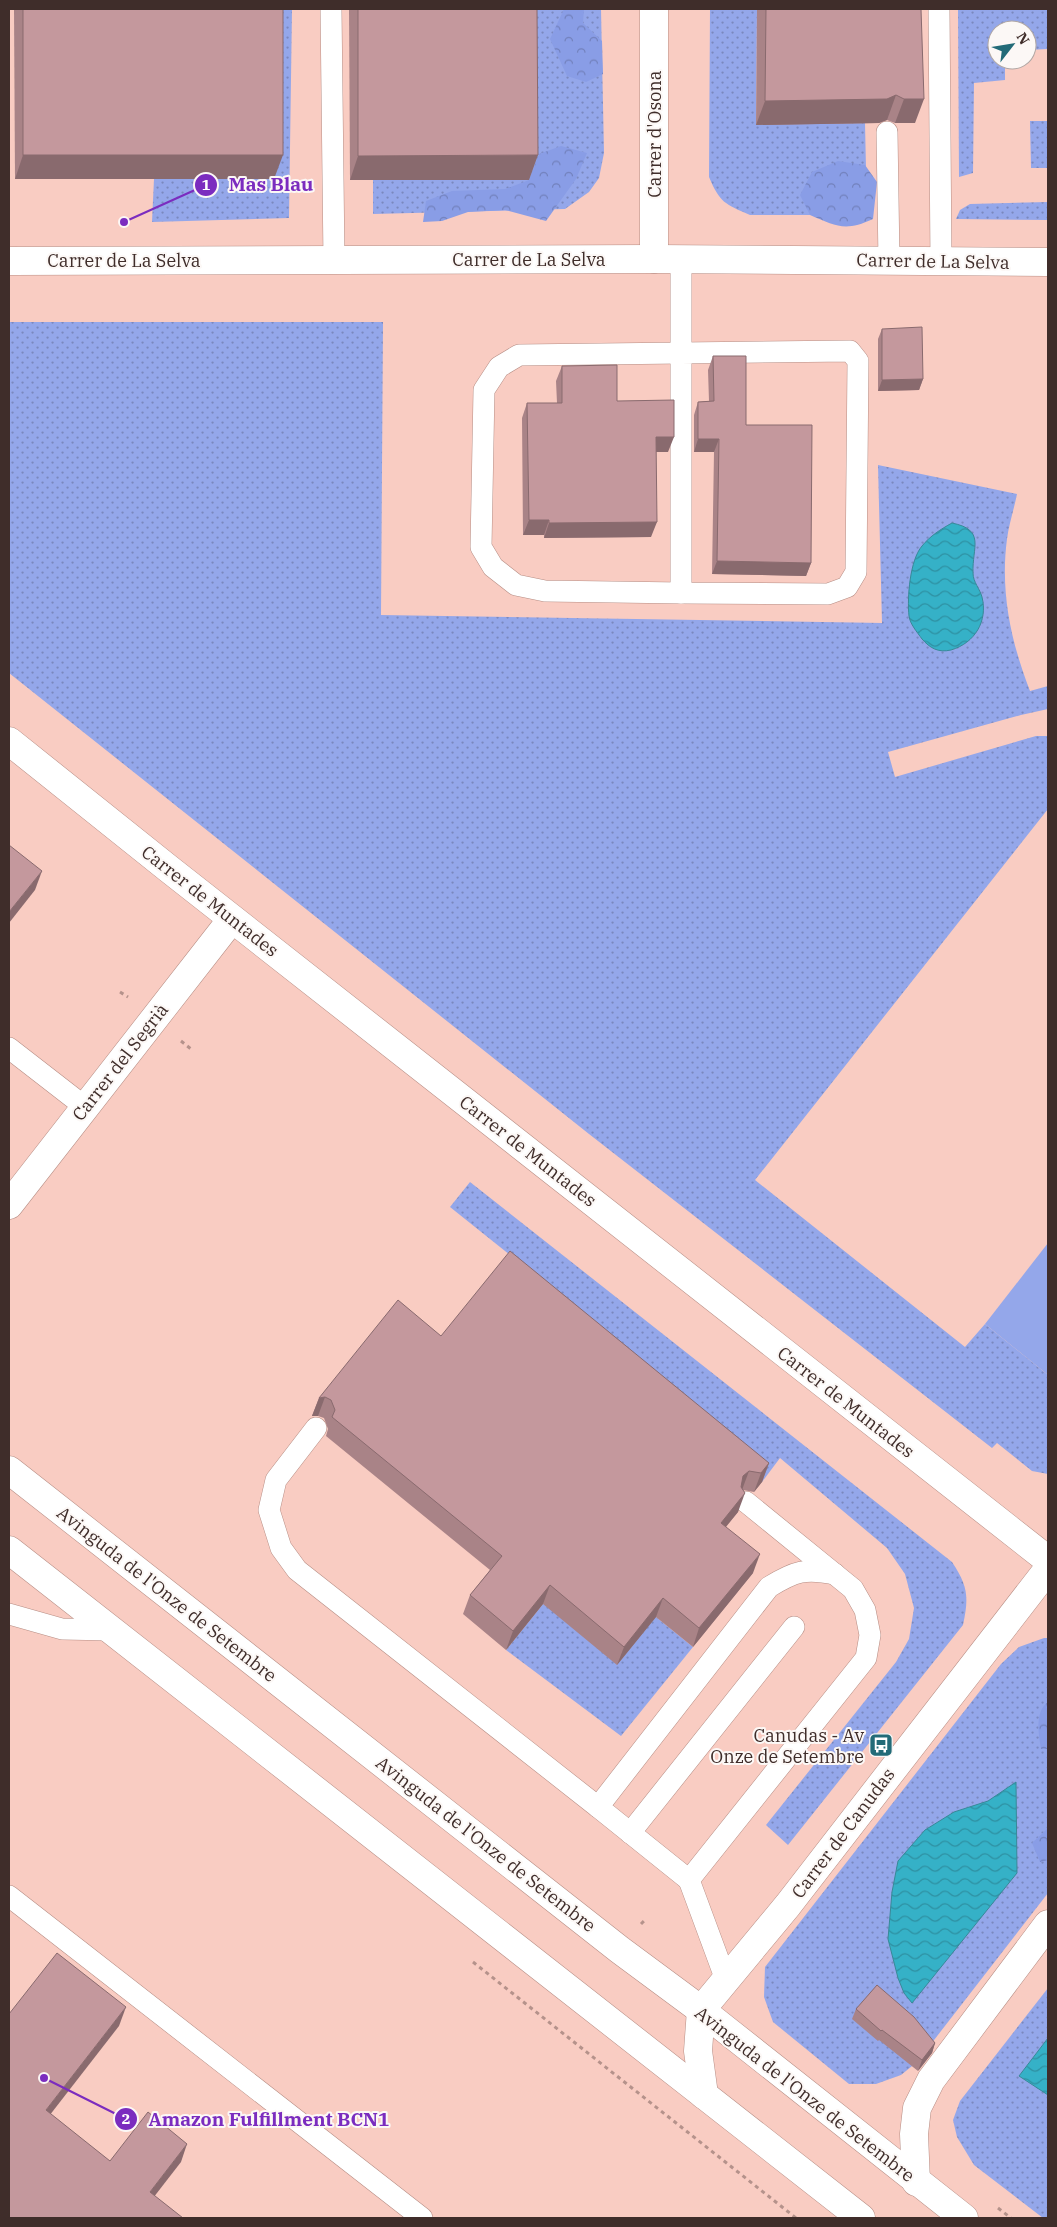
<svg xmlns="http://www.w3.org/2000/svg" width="1057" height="2227" font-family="'IBM Plex Serif',serif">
	<defs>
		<pattern id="green-dots" width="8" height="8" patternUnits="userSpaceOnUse" patternTransform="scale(1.25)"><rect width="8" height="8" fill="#94a7ea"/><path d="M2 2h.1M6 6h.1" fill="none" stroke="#7a88be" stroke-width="1.8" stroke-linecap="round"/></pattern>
		<pattern id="forest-crowns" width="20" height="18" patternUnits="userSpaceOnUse" patternTransform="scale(1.25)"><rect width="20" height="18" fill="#899de6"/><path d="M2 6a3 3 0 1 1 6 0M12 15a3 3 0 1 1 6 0" fill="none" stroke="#7180bb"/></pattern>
		<pattern id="water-waves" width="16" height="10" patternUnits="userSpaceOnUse" patternTransform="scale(1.25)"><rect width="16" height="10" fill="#35b1c7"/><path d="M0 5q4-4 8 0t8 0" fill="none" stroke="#2e90a2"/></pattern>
	</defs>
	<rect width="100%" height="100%" fill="#f9ccc2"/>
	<!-- green -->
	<g fill="url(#green-dots)">
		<path d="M 274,9 L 292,9 L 289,218 L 152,222 L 154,179 L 274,179 Z"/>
		<path d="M 528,9 L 601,9 L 604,153 L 599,178 L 589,192 L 565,209 L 373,214 L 373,180 L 529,179 Z"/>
		<path d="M 710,9 L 757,9 L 756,124 L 865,123 L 867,215 L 750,215 C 725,204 720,203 709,177 Z"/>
		<path d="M 958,9 L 1048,9 L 1048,49 L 1027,50 L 1027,30 L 997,30 L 997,60 L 1005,60 L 1005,80 L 974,83 L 973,173 L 959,177 Z"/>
		<path d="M 1030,121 L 1048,121 L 1048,168 L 1031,168 Z"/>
		<path d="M 1048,202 L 1048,220 L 956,219 L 960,210 L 970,204 Z"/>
		<path d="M 9,322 L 383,322 L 381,615 L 882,623 L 878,465 L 1017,494 C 1014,509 1009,524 1007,539 C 1000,592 1011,642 1030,691 L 1048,686 L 1048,709 L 1021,715 L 888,752 L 895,777 L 1036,736 L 1048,736 L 1048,809 L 755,1180 L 965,1347 L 985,1324 L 1048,1375 L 1048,1474 L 1032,1471 L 997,1443 L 992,1448 L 589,1134 L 9,673 Z"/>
		<path d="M 470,1182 L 952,1562 C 968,1586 969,1597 963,1625 L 788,1845 L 766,1825 L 896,1662 L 909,1639 L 914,1608 L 905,1574 L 887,1548 L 780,1458 L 762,1482 L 565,1299 L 450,1207 Z"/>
		<path d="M 543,1604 L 656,1617 L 693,1647 L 621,1736 L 506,1650 Z"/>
		<path d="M 1044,1638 L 1048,1638 L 1048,1893 L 917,2062 L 901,2075 L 876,2084 L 849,2084 L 773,2022 L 764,1997 L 765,1967 L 1001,1664 L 1019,1647 Z"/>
		<path d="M 1048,1988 L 1048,2218 L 1043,2218 L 974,2165 L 957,2137 L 953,2120 L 960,2101 Z"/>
	</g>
	<!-- forest -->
	<g fill="url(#forest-crowns)">
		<path d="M 564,9 L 584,9 L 583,23 L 602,41 L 603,74 L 586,82 L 567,76 L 550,39 Z"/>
		<path d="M 561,146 L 587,153 L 576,179 L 546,221 L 505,210 L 468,212 L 442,221 L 423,222 L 426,201 L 452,191 L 505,189 L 529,180 L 539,154 Z"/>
		<path d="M 838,161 L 865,165 L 877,182 L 873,219 C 845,232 836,226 810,215 L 800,195 L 812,172 Z"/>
		<path d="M 1048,1702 L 1048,1749 L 1041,1749 C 1039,1735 1034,1712 1048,1702 Z"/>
		<path d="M 1048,1828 L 1048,1860 L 1040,1862 L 1032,1843 Z"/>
	</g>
	<!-- pitch -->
	<path fill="#94a7ea" d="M 1048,1243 L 1048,1375 L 985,1324 Z"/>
	<!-- water -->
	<g fill="url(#water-waves)" stroke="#388998">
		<path d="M 952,523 C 986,530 972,547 973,573 C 973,582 980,589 982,597 C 988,621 975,643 951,650 C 938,653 930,648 922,639 C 917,632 910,624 909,616 C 907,597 910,560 922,546 C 930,536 941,529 952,523 Z"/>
		<path d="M 1016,1782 L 1017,1873 L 912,2003 L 904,1993 L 898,1978 L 888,1939 L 892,1892 L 898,1861 L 925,1830 L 954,1812 L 988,1801 Z"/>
		<path d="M 1048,2038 L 1048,2095 L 1019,2076 Z"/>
	</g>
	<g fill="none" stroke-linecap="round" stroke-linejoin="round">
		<!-- lane casing -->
		<g stroke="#b68d84" stroke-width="22">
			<g id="lane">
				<path d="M 331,9 L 334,260"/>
				<path d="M 939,9 L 941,262"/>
				<path d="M 887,132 L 889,261"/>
				<path d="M 850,351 L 858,361 L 856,572 L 847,587 L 828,594 L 681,593 L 681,353 Z"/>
				<path d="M 681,593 L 545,591 L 516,585 L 493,567 L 481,547 L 484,390 L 499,367 L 519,355 L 681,353 L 681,259"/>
				<path d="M 9,1048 L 85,1107"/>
				<path d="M 316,1428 L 276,1480 L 269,1510 L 281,1548 L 297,1570 L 598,1807"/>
				<path d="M 9,1614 L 62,1629 L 111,1630"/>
				<path d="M 630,1833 L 794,1627"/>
				<path d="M 689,1880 L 598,1807 L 769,1587 C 795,1571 805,1568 835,1574"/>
				<path d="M 9,1896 L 422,2218"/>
				<path d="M 726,1980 L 689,1880 L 866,1658 L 870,1635 L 865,1610 L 853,1589 L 746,1502"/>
			</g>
		</g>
		<!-- street casing -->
		<g stroke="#b68d84" stroke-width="29">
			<g id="street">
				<path d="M 654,9 L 654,259"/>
				<path d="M 9,261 L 654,259 L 1048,262"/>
				<path d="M 9,741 L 169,869 L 1048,1560"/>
				<path d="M 9,1205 L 232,919"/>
				<path d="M 701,2010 L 788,1905 L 1048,1569"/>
				<path d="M 916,2182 L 914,2134 L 917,2108 L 931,2080 L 1048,1924"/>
			</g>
		</g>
		<!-- secondary casing -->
		<g stroke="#b68d84" stroke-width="29">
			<g id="secondary">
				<path d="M 9,1470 L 620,1950 L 701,2010 L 964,2218"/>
				<path d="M 9,1550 L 861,2218"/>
				<path d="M 701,2010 L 698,2051 L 704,2095"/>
			</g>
		</g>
		<!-- path -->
		<g stroke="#b5928b" stroke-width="3" stroke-dasharray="4 4" stroke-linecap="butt">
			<path d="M 120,992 L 128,997"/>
			<path d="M 181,1041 L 191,1049"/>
			<path d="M 641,1924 L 646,1919"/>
			<path d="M 473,1962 L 796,2218"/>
			<path d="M 998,2208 L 1011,2218"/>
		</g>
		<!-- lane -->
		<use href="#lane" stroke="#fff" stroke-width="21"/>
		<!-- street -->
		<use href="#street" stroke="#fff" stroke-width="28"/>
		<!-- secondary -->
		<use href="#secondary" stroke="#fff" stroke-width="28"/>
	</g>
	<!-- wall -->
	<g fill="#a98387">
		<path d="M 14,9 L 283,9 L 274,179 L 15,179 Z"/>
		<path d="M 349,9 L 537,9 L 529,180 L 350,180 Z"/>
		<path d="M 757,9 L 921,9 L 915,123 L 895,123 L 887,120 L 879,123 L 756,125 Z"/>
		<path d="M 882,329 L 923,379 L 919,390 L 878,391 L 878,339 Z"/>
		<path d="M 713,356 L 811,563 L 806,576 L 712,574 L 714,452 L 694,452 L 694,415 L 698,402 L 709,401 L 708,370 Z"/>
		<path d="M 562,366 L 617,401 L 668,452 L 656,452 L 651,537 L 544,538 L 544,535 L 523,535 L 522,418 L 527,403 L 557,403 L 556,381 Z"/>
		<path d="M 441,1336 L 769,1463 L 762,1482 L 754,1492 L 743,1490 L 738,1512 L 726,1527 L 753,1573 L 693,1647 L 656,1617 L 617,1665 L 543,1604 L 506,1650 L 463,1614 L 470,1595 L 490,1570 L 326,1436 L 328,1429 L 324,1418 L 318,1416 L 312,1416 L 319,1398 Z"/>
		<path d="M 856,2009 L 935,2043 L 932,2053 L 918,2071 L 879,2040 L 878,2041 L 852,2019 Z"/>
	</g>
	<!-- shaded-wall -->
	<g fill="#896a6e">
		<path d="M 896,95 L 887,120 L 879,123 L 756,125 L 765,101 Z"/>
		<path d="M 904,99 L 924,99 L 915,123 L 895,123 Z"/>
		<path d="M 23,155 L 283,155 L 274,179 L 15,179 Z"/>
		<path d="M 538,155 L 529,180 L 350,180 L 358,156 Z"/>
		<path d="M 923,379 L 919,390 L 878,391 L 882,380 Z"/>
		<path d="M 656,437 L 674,437 L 668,452 L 650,452 Z"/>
		<path d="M 698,439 L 719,439 L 714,452 L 694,452 Z"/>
		<path d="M 529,520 L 549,520 L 544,535 L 523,535 Z"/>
		<path d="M 657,522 L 651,537 L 544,538 L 549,523 Z"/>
		<path d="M 717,561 L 811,563 L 806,576 L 712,574 Z"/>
		<path d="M 42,871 L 35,890 L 9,923 L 9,912 Z"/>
		<path d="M 325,1397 L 318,1416 L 312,1416 L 319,1398 Z"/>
		<path d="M 769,1463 L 762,1482 L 754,1492 L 761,1473 Z"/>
		<path d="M 749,1471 L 742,1490 L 736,1495 L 743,1476 Z"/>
		<path d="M 745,1493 L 738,1512 L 714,1541 L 721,1523 Z"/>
		<path d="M 760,1554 L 753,1573 L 693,1647 L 699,1628 Z"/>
		<path d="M 550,1585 L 543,1604 L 506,1650 L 513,1631 Z"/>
		<path d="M 663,1598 L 656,1617 L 617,1665 L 624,1647 Z"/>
		<path d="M 126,2007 L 119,2026 L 39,2129 L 46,2110 Z"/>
		<path d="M 935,2043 L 932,2053 L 918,2071 L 922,2060 Z"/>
		<path d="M 187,2144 L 181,2162 L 143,2211 L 150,2192 Z"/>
	</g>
	<!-- building -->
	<g fill="#c4989d" stroke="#896a6e">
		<rect x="23" y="9" width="260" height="146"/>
		<path d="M 358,9 L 537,9 L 538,155 L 358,156 Z"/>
		<path d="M 766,9 L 921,9 L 924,99 L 904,99 L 896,95 L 887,99 L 765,101 Z"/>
		<path d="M 922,327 L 923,379 L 882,380 L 882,329 Z"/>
		<path d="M 713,356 L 746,356 L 746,425 L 812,425 L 811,563 L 717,561 L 719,439 L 698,439 L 698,402 L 714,401 Z"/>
		<path d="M 617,365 L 617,401 L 674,400 L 674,437 L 656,437 L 657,522 L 549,523 L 549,520 L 529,520 L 527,403 L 562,403 L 562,366 Z"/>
		<path d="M 9,845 L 42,871 L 9,912 Z"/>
		<path d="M 510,1251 L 769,1463 L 761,1473 L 749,1471 L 743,1476 L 741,1487 L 745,1493 L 721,1523 L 760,1554 L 699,1628 L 663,1598 L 624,1647 L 550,1585 L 513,1631 L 470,1595 L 502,1556 L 332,1417 L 335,1410 L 331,1400 L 325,1397 L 319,1398 L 398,1300 L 441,1336 Z"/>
		<path d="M 57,1953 L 126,2007 L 46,2110 L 110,2161 L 148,2112 L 187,2144 L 150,2192 L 183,2218 L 9,2218 L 9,2014 Z"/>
		<path d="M 877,1985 L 914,2017 L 935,2043 L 922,2060 L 882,2030 L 881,2031 L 856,2009 Z"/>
	</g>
	<!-- icons -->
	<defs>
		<g id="bus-square" transform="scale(1.25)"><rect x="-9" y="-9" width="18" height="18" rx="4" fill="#236b78" stroke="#fcf8f6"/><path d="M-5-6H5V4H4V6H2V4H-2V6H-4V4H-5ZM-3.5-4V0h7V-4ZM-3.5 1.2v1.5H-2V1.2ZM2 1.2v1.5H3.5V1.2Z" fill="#fff"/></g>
	</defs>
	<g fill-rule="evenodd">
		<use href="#bus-square" x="881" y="1745"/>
	</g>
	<g text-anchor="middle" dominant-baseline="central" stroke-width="4" stroke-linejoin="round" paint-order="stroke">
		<!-- street labels -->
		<g font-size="18" fill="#3f2d2a" stroke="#fcf8f6">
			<text transform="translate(654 134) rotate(-90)">Carrer d'Osona</text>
			<text x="529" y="259">Carrer de La Selva</text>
			<text x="124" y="260">Carrer de La Selva</text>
			<text transform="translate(933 261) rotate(1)">Carrer de La Selva</text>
			<text transform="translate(210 901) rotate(38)">Carrer de Muntades</text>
			<text transform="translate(120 1062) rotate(-52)">Carrer del Segrià</text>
			<text transform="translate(528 1151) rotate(38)">Carrer de Muntades</text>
			<text transform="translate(846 1402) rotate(38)">Carrer de Muntades</text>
			<text transform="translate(167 1594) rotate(38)">Avinguda de l'Onze de Setembre</text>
			<text transform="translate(843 1833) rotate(-53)">Carrer de Canudas</text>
			<text transform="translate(486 1844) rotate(38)">Avinguda de l'Onze de Setembre</text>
			<text transform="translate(805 2094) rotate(38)">Avinguda de l'Onze de Setembre</text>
		</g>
		<!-- poi labels -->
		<g font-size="18" fill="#3f2d2a" stroke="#fcf8f6" text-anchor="end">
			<text x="864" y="1735">Canudas - Av<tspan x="864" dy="21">Onze de Setembre</tspan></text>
		</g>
	</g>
	<!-- callouts -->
	<path fill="none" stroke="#7b2cbf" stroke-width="2" d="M124 222L206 185M44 2078L126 2119"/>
	<g fill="#7b2cbf" stroke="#fcf8f6" stroke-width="2">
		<circle cx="124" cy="222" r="5"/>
		<circle cx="44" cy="2078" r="5"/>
		<circle cx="206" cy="185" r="12"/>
		<circle cx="126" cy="2119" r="12"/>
	</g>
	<g font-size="15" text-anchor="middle" font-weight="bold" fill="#fff">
		<text x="206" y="190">1</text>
		<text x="126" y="2124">2</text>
	</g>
	<g font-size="19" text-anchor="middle" font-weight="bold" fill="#7b2cbf" stroke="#fcf8f6" stroke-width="4" stroke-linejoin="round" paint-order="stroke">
		<text x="271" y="191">Mas Blau</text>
		<text x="269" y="2126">Amazon Fulfillment BCN1</text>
	</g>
	<!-- border -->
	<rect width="1057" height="2227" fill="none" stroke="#3f2d2a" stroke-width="20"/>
	<!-- north arrow -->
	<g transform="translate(1012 45) rotate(59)"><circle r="24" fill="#fcf8f6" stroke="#b0a7a4"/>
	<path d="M0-4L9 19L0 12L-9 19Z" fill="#236b78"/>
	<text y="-8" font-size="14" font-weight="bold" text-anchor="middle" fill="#3f2d2a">N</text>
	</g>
</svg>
